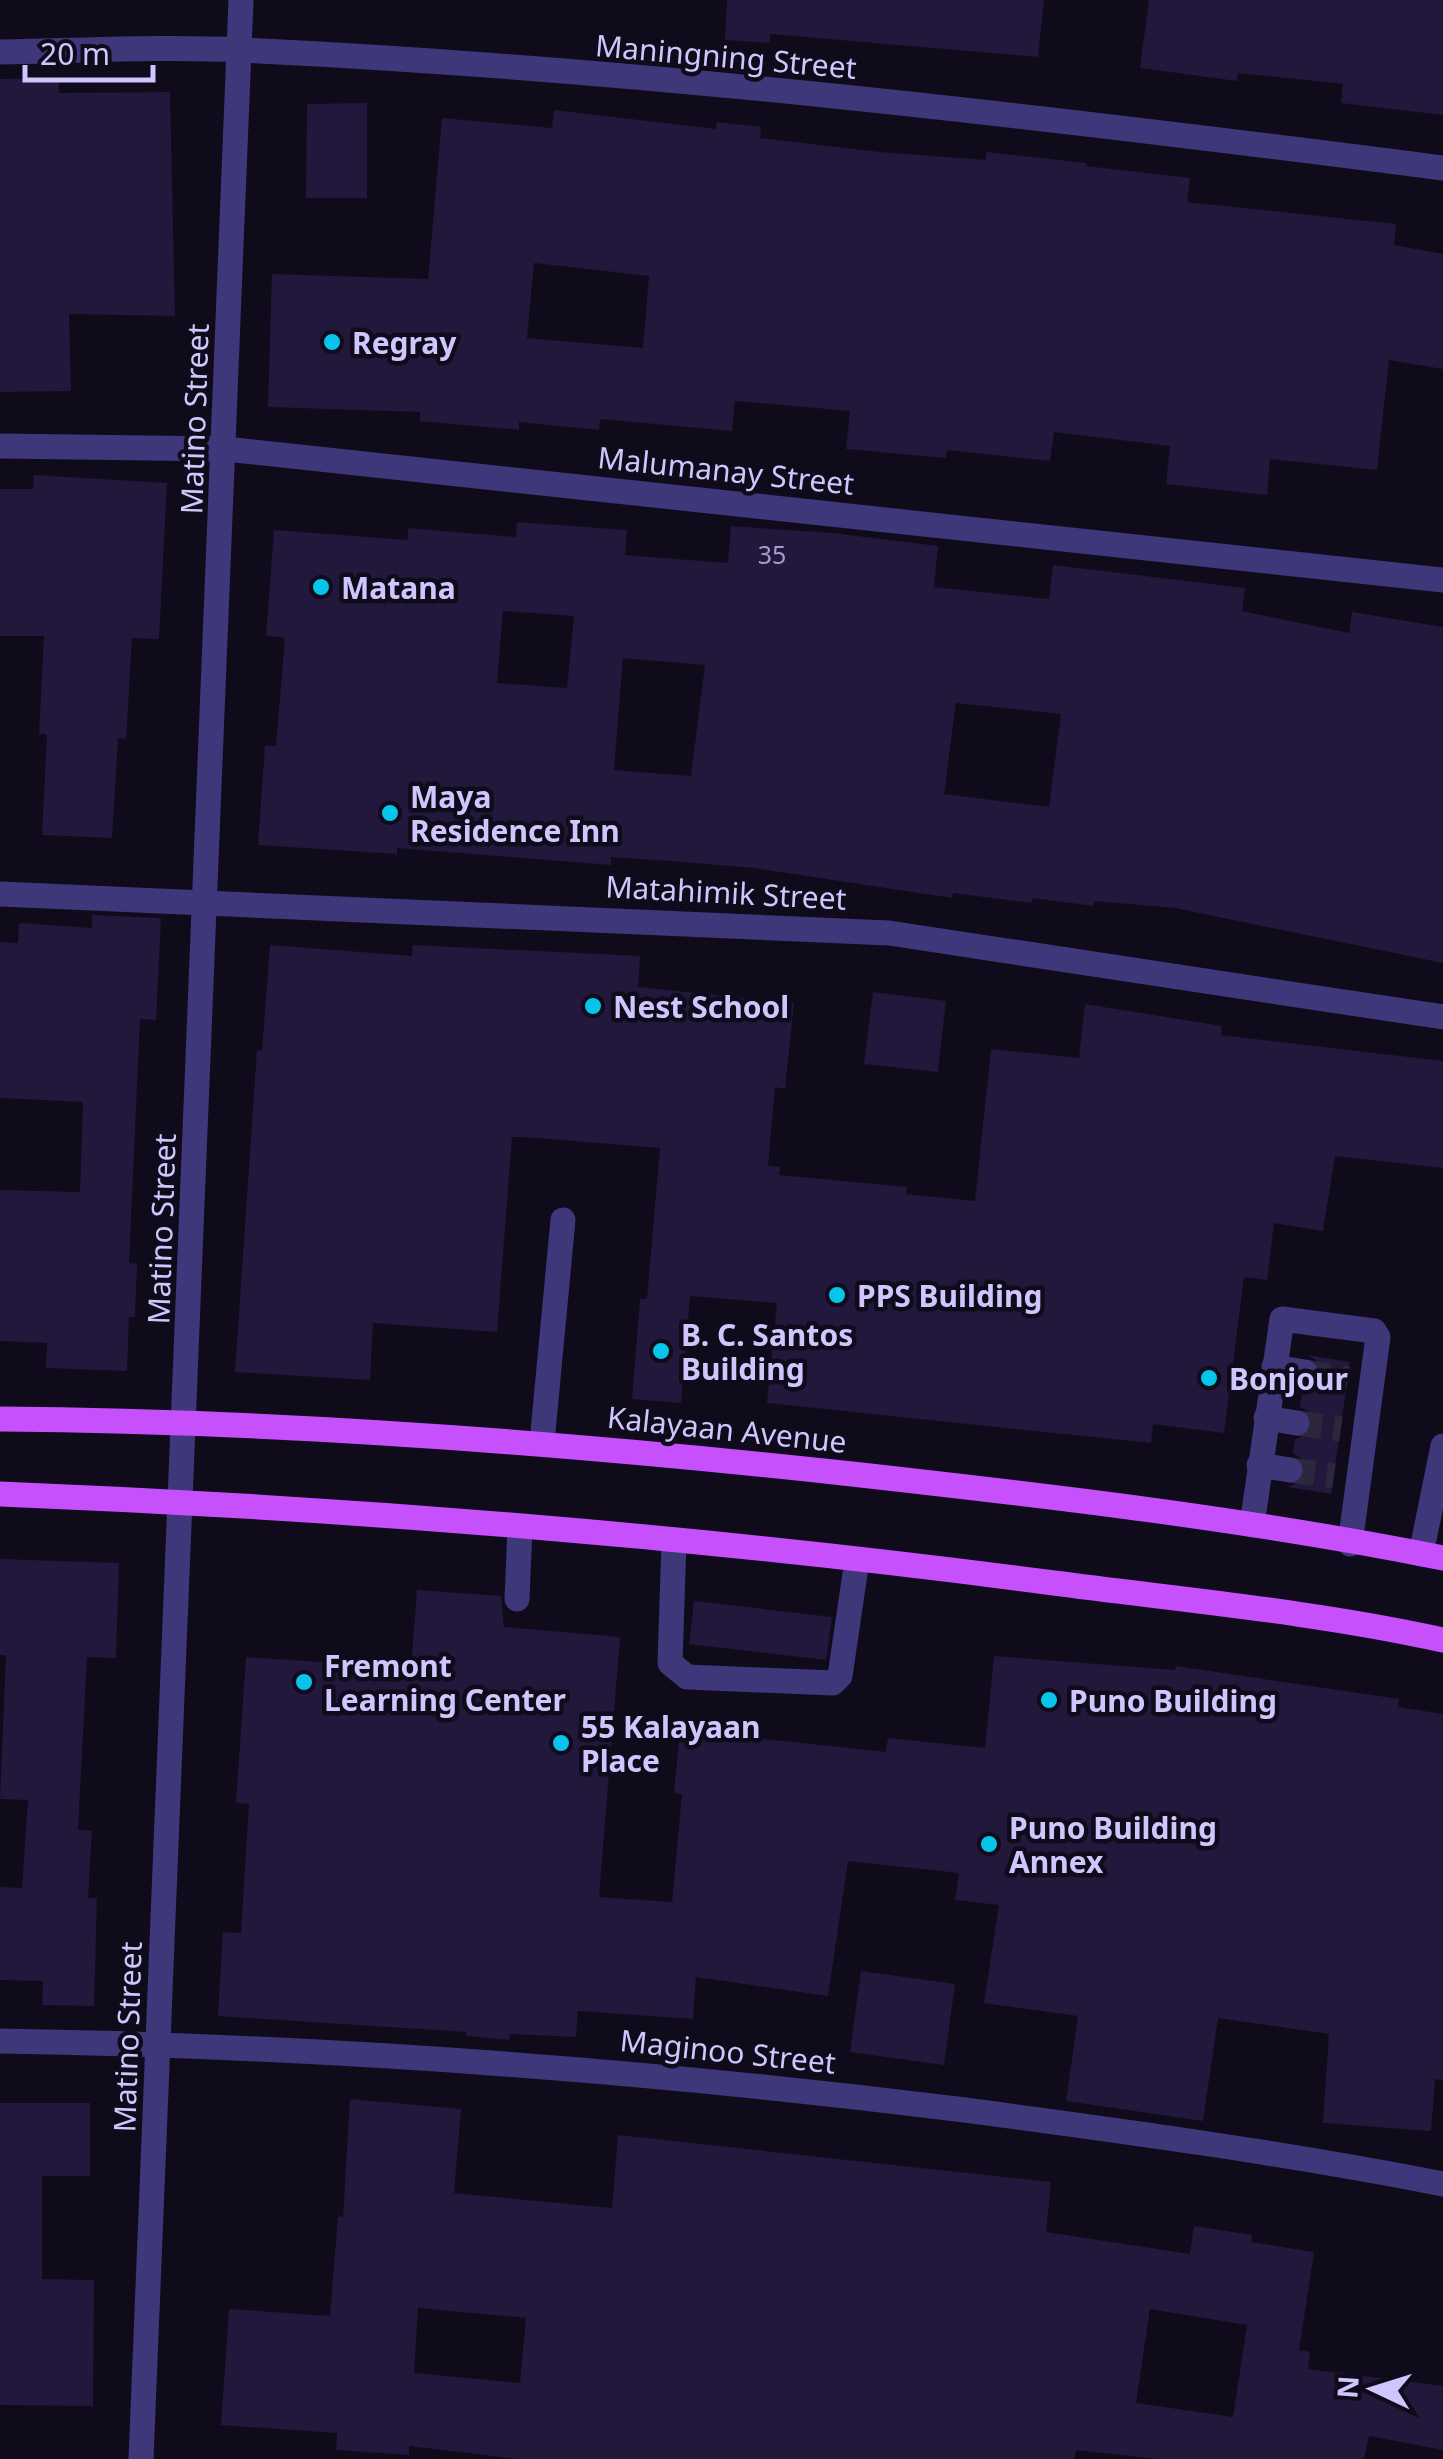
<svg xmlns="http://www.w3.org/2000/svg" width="1443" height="2459" font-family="'Noto Sans',sans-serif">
	<rect width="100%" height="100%" fill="#0f0b1b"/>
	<!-- building -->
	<g fill="#21183b" fill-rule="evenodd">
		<path d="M 727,0 L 1044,0 L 1038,57 L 770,34 L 770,43 L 725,40 Z"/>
		<path d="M 1149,0 L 1443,0 L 1443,115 L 1341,103 L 1343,84 L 1238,73 L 1237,81 L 1140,68 Z"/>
		<path d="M 59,78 L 59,93 L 170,92 L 175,316 L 69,314 L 71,391 L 0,392 L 0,79 Z"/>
		<path d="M 367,103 L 367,198 L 306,198 L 307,104 Z"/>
		<path d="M 554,110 L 716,129 L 717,122 L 761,127 L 760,138 L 880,152 L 986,160 L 986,152 L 1086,163 L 1086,166 L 1190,178 L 1187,202 L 1396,224 L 1394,245 L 1443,254 L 1443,369 L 1389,360 L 1377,470 L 1270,459 L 1267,495 L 1166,484 L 1170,446 L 1054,432 L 1050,461 L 947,450 L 946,458 L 846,449 L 850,411 L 735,401 L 732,431 L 600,419 L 599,430 L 519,422 L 519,430 L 420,421 L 420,412 L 268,407 L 272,274 L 428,279 L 442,118 L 552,128 ZM 534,263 L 649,276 L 643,348 L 527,338 Z"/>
		<path d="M 34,475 L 167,483 L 159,639 L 132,638 L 126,739 L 118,738 L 112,838 L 42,835 L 47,734 L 39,734 L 44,636 L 0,636 L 0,489 L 33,489 Z"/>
		<path d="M 517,522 L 627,530 L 625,555 L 728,563 L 731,526 L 833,533 L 938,546 L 934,587 L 1049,599 L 1053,565 L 1245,588 L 1242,611 L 1349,633 L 1352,612 L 1443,627 L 1443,963 L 1175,908 L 1094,901 L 1094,906 L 1032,898 L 1032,903 L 953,893 L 952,898 L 754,868 L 670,861 L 611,857 L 611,865 L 397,848 L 397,854 L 258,845 L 265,746 L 276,746 L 285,638 L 266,636 L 274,530 L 408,540 L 408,528 L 516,537 ZM 503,611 L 574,616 L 567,688 L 497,683 ZM 623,658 L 705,665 L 691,776 L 614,770 ZM 956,703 L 1061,714 L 1049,807 L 944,794 Z"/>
		<path d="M 92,915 L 161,918 L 156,1020 L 140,1019 L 129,1263 L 137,1264 L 135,1317 L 129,1317 L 127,1371 L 46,1368 L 47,1343 L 0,1341 L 0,1190 L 80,1192 L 83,1102 L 0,1098 L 0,942 L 18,943 L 19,923 L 92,928 Z"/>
		<path d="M 270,945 L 412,956 L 413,945 L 640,956 L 638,987 L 794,1003 L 785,1089 L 775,1087 L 768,1166 L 780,1167 L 779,1175 L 907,1187 L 906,1194 L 975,1201 L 991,1049 L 1079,1058 L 1085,1004 L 1222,1026 L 1221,1035 L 1443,1061 L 1443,1168 L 1335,1156 L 1323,1231 L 1274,1223 L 1267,1280 L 1244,1277 L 1224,1433 L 1153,1424 L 1151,1443 L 767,1403 L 777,1303 L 690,1296 L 681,1403 L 632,1399 L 640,1299 L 647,1299 L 660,1148 L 523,1137 L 512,1137 L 497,1332 L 373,1323 L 370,1380 L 235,1372 L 257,1050 L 262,1051 Z"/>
		<path d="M 873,992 L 946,1001 L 938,1072 L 864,1064 Z"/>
		<path d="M 1308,1355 L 1350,1362 L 1331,1494 L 1288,1487 L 1302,1481 L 1306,1472 L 1301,1458 L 1293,1454 L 1295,1439 L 1309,1434 L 1313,1425 L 1308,1411 L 1300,1407 L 1303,1388 L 1317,1383 L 1321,1374 L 1316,1360 Z"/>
		<path d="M 0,1559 L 119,1563 L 116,1658 L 87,1657 L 78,1830 L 92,1831 L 88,1898 L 97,1898 L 94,2006 L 42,2005 L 43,1981 L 0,1980 L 0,1887 L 22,1888 L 28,1800 L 0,1799 L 6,1655 L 0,1655 Z"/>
		<path d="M 417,1590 L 501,1596 L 504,1627 L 620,1637 L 599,1897 L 672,1902 L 682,1794 L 674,1793 L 680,1730 L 886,1752 L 888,1738 L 985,1748 L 994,1656 L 1175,1670 L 1176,1666 L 1399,1699 L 1398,1707 L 1443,1714 L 1443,2080 L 1435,2079 L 1431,2131 L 1323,2123 L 1329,2034 L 1218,2018 L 1203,2121 L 1066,2101 L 1078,2016 L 984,2003 L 999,1905 L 955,1900 L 959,1873 L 848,1861 L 828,1996 L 696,1977 L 693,2019 L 578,2011 L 576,2037 L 510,2034 L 509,2040 L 466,2036 L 466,2032 L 218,2016 L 223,1932 L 241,1933 L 249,1804 L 236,1803 L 246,1657 L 411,1668 Z"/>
		<path d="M 694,1601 L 832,1617 L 826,1660 L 689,1644 Z"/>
		<path d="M 861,1971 L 955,1984 L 944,2065 L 850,2052 Z"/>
		<path d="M 350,2099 L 461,2109 L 454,2193 L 612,2208 L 618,2135 L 1051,2182 L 1046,2232 L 1190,2254 L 1194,2226 L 1252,2235 L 1251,2242 L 1314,2252 L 1299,2350 L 1310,2352 L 1308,2369 L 1443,2386 L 1443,2450 L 1369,2436 L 1364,2459 L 1158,2459 L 1076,2450 L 1074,2459 L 518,2459 L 409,2446 L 409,2455 L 336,2450 L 337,2433 L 221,2425 L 229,2309 L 330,2316 L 338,2216 L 343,2217 ZM 418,2308 L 526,2318 L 520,2383 L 414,2373 ZM 1150,2309 L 1247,2325 L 1233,2417 L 1136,2403 Z"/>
		<path d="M 0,2103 L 90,2103 L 90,2176 L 42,2176 L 42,2279 L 94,2280 L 93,2406 L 0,2405 Z"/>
	</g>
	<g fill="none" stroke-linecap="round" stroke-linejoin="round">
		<!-- minor-tunnel -->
		<g stroke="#2c273d" stroke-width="25" stroke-dasharray="25 12" stroke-linecap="butt">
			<path d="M 1305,1372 L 1348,1379"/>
			<path d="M 1297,1423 L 1341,1429"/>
			<path d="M 1290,1470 L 1334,1476"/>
		</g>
		<!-- minor -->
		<g stroke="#3e3779" stroke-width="25">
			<path d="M 0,52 C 80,51 161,46 241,50 C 643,69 1045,117 1443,168"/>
			<path d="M 0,446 L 226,449 L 1443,580"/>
			<path d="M 0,894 L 889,933 L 1443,1017"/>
			<path d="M 1274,1367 L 1305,1372"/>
			<path d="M 1266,1418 L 1297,1423"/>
			<path d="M 542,1442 L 563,1220"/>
			<path d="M 1259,1465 L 1290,1470"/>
			<path d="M 1252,1525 L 1282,1319 L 1374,1331 L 1378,1337 L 1350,1544"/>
			<path d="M 674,1541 L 670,1663 L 687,1677 L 833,1683 L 840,1676 L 857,1560"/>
			<path d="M 1421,1554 L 1443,1446"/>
			<path d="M 517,1599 L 520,1528"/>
			<path d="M 0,2041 C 323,2046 644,2070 965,2110 C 1124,2131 1285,2153 1443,2184"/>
			<path d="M 141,2459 L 241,0"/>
		</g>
		<!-- major -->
		<g stroke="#c650fb" stroke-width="25">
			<path d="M 0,1419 C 285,1421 569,1443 852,1474 C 1049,1496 1248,1519 1443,1558"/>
			<path d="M 0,1494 C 352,1508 705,1537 1054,1583 C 1183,1600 1316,1612 1443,1640"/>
		</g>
	</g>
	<!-- markers -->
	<g fill="#06c4ea" stroke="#0f0b1b" stroke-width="4">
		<circle cx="332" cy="342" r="10"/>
		<circle cx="321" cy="587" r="10"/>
		<circle cx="390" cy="813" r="10"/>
		<circle cx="593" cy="1006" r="10"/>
		<circle cx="837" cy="1295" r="10"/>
		<circle cx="661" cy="1351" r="10"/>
		<circle cx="1209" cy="1378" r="10"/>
		<circle cx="304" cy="1682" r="10"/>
		<circle cx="1049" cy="1700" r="10"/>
		<circle cx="561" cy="1743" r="10"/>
		<circle cx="989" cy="1844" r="10"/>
	</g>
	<g text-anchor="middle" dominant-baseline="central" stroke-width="9" stroke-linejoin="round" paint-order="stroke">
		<!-- number labels -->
		<g font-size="25" fill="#a49acd">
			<text x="772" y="554">35</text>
		</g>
		<!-- street labels -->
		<g font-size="30" fill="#d0c6fe" stroke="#0f0b1b">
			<text transform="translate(726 56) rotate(5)">Maningning Street</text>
			<text transform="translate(194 419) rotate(-88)">Matino Street</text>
			<text transform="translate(726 470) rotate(6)">Malumanay Street</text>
			<text transform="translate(726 892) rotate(3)">Matahimik Street</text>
			<text transform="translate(161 1229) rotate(-88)">Matino Street</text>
			<text transform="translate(727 1429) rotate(6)">Kalayaan Avenue</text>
			<text transform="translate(127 2037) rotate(-88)">Matino Street</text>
			<text transform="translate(728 2051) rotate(6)">Maginoo Street</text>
		</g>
		<!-- poi labels -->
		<g font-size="30" font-weight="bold" fill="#d0c6fe" stroke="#0f0b1b" text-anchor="start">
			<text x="352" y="342">Regray</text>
			<text x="341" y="587">Matana</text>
			<text x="410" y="796">Maya<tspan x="410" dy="34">Residence Inn</tspan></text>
			<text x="613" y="1006">Nest School</text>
			<text x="857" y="1295">PPS Building</text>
			<text x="681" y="1334">B. C. Santos<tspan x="681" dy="34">Building</tspan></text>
			<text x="1229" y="1378">Bonjour</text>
			<text x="324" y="1665">Fremont<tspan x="324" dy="34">Learning Center</tspan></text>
			<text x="1069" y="1700">Puno Building</text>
			<text x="581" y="1726">55 Kalayaan<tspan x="581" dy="34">Place</tspan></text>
			<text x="1009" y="1827">Puno Building<tspan x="1009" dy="34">Annex</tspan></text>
		</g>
	</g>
	<!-- north arrow -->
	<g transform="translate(1373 2389) rotate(274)" stroke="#0f0b1b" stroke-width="8" paint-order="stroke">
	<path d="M0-8L18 38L0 25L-18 38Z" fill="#d0c6fe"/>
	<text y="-15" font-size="28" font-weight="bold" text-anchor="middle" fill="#d0c6fe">N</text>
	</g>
	<!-- scale -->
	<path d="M25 65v15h128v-15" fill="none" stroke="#d0c6fe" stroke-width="5"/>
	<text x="40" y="65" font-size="30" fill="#d0c6fe" stroke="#0f0b1b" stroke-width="8" paint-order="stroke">20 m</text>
</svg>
